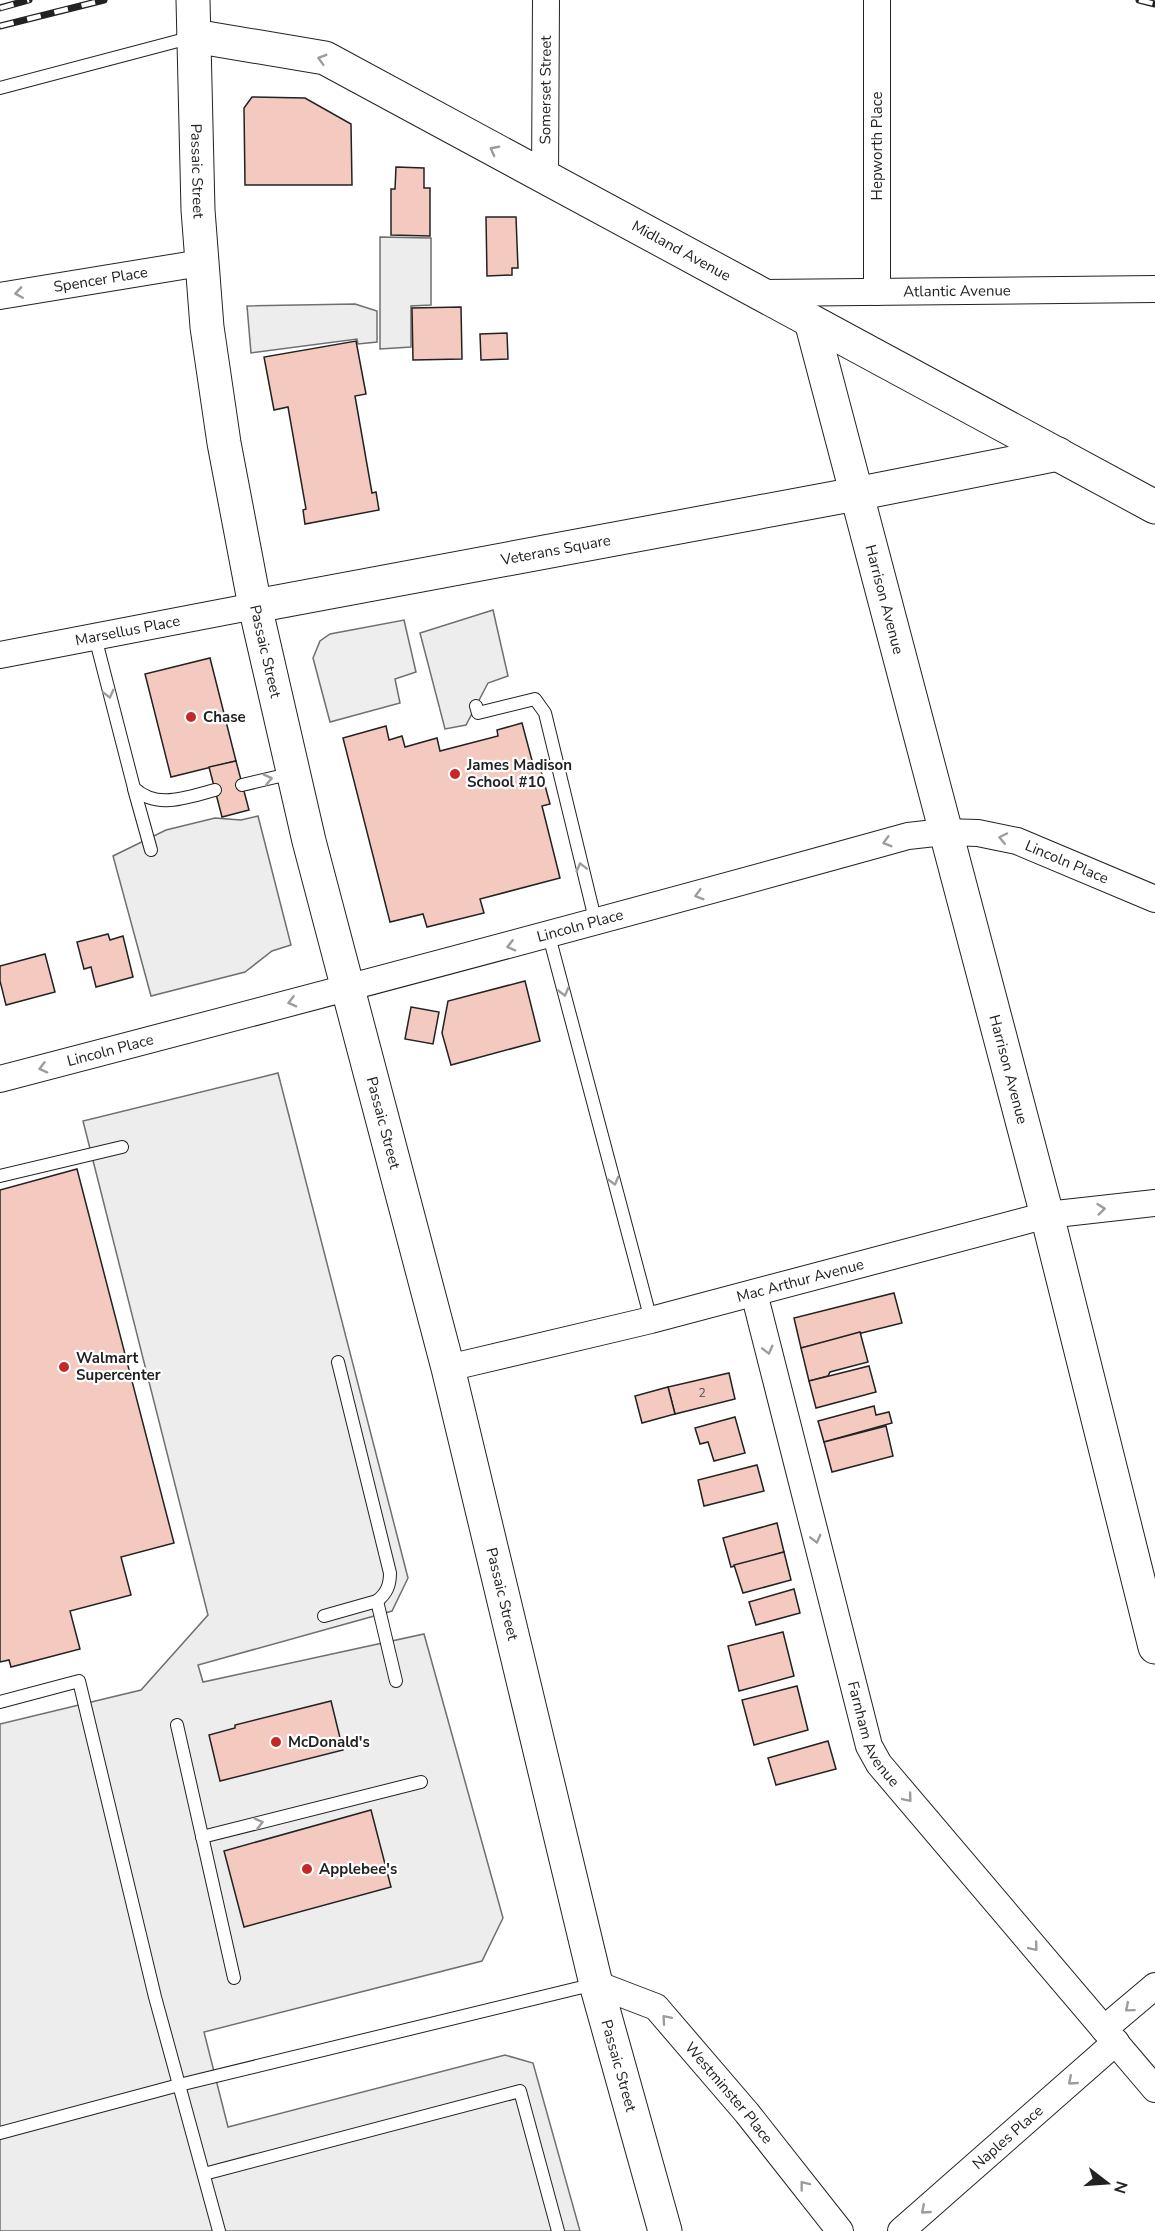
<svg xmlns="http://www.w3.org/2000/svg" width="1155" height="2231" font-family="'Nunito Sans',sans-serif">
	<rect width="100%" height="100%" fill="#fff"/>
	<!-- green -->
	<path fill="#eee" stroke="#6f6f6f" stroke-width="1.5" d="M 404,620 L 416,672 L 395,679 L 400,703 L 330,722 L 313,658 L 320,641 L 330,634 Z"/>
	<!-- parking -->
	<g fill="#ededed" stroke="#6f6f6f" stroke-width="1.5">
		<path d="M 380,237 L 431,238 L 431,305 L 411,306 L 411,347 L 380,349 Z"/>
		<path d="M 355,304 L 377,311 L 377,342 L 358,344 L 357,339 L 251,353 L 247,306 Z"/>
		<path d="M 493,610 L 508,676 L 488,683 L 466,725 L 445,729 L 420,633 Z"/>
		<path d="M 258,816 L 291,945 L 272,951 L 245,972 L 151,996 L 113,856 L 166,830 L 215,818 L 241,820 Z"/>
		<path d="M 278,1073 L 408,1578 L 392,1611 L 198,1665 L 203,1682 L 424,1634 L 503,1918 L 482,1961 L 204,2032 L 228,2127 L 505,2055 L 533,2063 L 580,2231 L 0,2231 L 0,1724 L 141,1690 L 208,1615 L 83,1121 Z"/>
	</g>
	<!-- building -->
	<g fill="#f3c9c0" stroke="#222" stroke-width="1.5">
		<path d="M 252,97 L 305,98 L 351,124 L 352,185 L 245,185 L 244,108 Z"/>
		<path d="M 396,167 L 424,168 L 424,188 L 430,188 L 430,236 L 391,235 L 391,189 L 395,189 Z"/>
		<path d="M 486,217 L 516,217 L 518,268 L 512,268 L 512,275 L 487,276 Z"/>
		<path d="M 461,307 L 462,359 L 413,360 L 412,308 Z"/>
		<path d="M 507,333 L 508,359 L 481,360 L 480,334 Z"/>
		<path d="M 356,341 L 366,394 L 355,396 L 372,493 L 376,492 L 379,510 L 305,524 L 303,510 L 306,509 L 288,407 L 274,410 L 264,357 Z"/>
		<path d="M 210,658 L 236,761 L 171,777 L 145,674 Z"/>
		<path d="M 522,723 L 534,768 L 540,767 L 550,804 L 542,806 L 560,878 L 480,899 L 484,913 L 427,927 L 423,914 L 390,922 L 343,738 L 386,726 L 389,740 L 402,736 L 405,747 L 437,738 L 440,751 L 498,736 L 497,730 Z"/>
		<path d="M 236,761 L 249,810 L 222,817 L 209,767 Z"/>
		<path d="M 108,934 L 110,940 L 123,936 L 133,977 L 96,987 L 91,967 L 84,969 L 77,942 Z"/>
		<path d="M 45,954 L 55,992 L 6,1005 L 0,981 L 0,966 Z"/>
		<path d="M 525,981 L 540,1041 L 451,1065 L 442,1033 L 448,1001 Z"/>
		<path d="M 411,1007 L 439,1012 L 433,1044 L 405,1039 Z"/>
		<path d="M 77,1169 L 174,1543 L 121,1557 L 131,1595 L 70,1611 L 80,1649 L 11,1667 L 9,1660 L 0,1662 L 0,1190 Z"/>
		<path d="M 894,1293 L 902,1323 L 801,1348 L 794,1318 Z"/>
		<path d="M 860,1332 L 868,1362 L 830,1372 L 828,1376 L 809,1381 L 801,1348 Z"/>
		<path d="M 869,1366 L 876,1392 L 816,1408 L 809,1381 Z"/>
		<path d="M 729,1373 L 735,1399 L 675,1414 L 668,1387 Z"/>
		<path d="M 668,1387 L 675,1414 L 642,1423 L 635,1396 Z"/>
		<path d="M 874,1406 L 876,1415 L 889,1412 L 892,1423 L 824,1442 L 818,1421 Z"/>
		<path d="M 735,1417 L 745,1453 L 714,1461 L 708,1442 L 700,1444 L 695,1428 Z"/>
		<path d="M 886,1426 L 893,1456 L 832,1472 L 824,1442 Z"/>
		<path d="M 757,1465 L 764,1491 L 704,1506 L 698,1480 Z"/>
		<path d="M 777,1523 L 784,1552 L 731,1567 L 723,1538 Z"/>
		<path d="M 784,1552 L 791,1580 L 743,1593 L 734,1565 Z"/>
		<path d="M 794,1589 L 800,1613 L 756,1625 L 749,1602 Z"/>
		<path d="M 783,1632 L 794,1676 L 739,1691 L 728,1646 Z"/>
		<path d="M 797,1686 L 808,1730 L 754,1745 L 742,1700 Z"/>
		<path d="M 331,1701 L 343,1750 L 220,1781 L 209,1735 L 235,1728 L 235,1725 Z"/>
		<path d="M 828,1741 L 836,1769 L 776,1785 L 768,1758 Z"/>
		<path d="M 371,1810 L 391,1887 L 244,1927 L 224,1851 Z"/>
	</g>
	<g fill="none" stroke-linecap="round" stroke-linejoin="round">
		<!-- lane casing -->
		<g stroke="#222" stroke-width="14">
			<g id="lane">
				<path d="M 0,88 L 193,37"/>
				<path d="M 95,637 L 134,788 C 157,810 187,797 215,790"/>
				<path d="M 476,706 L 478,713 L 535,699 L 545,713 L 596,923"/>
				<path d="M 242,785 L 293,773"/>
				<path d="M 134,789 L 151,850"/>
				<path d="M 549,936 L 651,1320"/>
				<path d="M 0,1176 L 122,1147"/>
				<path d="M 338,1362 L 390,1573 C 390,1585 387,1593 377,1601"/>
				<path d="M 324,1616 L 377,1601 L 396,1681"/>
				<path d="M 0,1702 L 79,1681 L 155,1997 L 219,2231"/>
				<path d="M 177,1725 L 234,1978"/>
				<path d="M 202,1837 L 421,1782"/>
				<path d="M 0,2133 L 179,2085 L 595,1984"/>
				<path d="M 204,2174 L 520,2091 L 558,2231"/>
			</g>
		</g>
		<!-- street casing -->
		<g stroke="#222" stroke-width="28">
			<g id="street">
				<path d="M 877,0 L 877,292"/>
				<path id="s1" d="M 545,178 L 546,0"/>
				<path id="s2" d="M 759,293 L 1155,289"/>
				<path id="s3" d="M 0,296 L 201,263"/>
				<path id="s4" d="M 0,655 L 255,606"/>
				<path id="s5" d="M 0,1079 C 303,1000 606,920 908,836 L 944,832 L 978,833 L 1017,841 L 1155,899"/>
				<path id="s6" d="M 754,1293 L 869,1746 L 879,1764 L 1155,2089"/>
				<path id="s7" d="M 448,1368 L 651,1320 L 1047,1215 L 1155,1203"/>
				<path id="s8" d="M 596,1984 L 656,2007 L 747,2113 L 840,2231"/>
				<path d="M 1104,2029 L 1155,1986"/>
				<path id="s9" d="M 901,2231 L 1116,2042"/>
			</g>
		</g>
		<!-- secondary casing -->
		<g stroke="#222" stroke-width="35">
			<g id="secondary">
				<path id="s10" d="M 193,0 L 198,210 L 207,327 L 224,443 L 255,606 L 309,841 L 448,1368 L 596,1984 L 665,2231"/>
				<path id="s11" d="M 194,36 L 325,58 L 1155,507"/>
				<path id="s12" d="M 811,321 L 1047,1215 L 1155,1647"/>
				<path id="s13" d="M 255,606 L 856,494 L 1058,454"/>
			</g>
		</g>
		<!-- lane -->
		<use href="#lane" stroke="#fff" stroke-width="12"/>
		<!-- street -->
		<use href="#street" stroke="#fff" stroke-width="26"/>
		<!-- secondary -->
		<use href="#secondary" stroke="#fff" stroke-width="33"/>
		<!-- rail casing -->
		<g stroke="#222" stroke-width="7">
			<g id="rail">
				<path d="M 1139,0 L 1155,4"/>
				<path d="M 0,8 L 29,0"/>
				<path d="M 0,26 L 104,0"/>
			</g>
		</g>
		<!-- rail -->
		<use href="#rail" stroke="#fff" stroke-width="4.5" stroke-dasharray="14" stroke-linecap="butt"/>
	</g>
	<!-- one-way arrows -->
	<defs><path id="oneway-chevron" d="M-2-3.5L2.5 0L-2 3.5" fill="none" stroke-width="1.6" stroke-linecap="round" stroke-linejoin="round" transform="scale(1.5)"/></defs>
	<g stroke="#9c9c9c">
		<use href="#oneway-chevron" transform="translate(322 59) rotate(-164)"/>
		<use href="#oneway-chevron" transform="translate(494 150) rotate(-152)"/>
		<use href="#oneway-chevron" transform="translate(19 293) rotate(171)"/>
		<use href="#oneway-chevron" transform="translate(109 694) rotate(76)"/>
		<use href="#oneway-chevron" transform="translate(268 779) rotate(-13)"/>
		<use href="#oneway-chevron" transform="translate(1003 838) rotate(-168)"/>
		<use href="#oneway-chevron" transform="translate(887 842) rotate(164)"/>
		<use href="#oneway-chevron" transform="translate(581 867) rotate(-104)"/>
		<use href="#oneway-chevron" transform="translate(699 895) rotate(164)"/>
		<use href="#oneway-chevron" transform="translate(511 946) rotate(166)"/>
		<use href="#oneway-chevron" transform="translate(564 992) rotate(75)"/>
		<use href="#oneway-chevron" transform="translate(292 1002) rotate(166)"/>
		<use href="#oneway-chevron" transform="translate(43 1068) rotate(165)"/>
		<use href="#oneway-chevron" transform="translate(614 1181) rotate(75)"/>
		<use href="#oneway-chevron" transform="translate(1101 1209) rotate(-6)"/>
		<use href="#oneway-chevron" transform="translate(768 1350) rotate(76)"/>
		<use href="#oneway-chevron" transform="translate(816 1539) rotate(76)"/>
		<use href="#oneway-chevron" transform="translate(908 1798) rotate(50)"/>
		<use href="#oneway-chevron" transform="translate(259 1823) rotate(-14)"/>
		<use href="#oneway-chevron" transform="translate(1034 1947) rotate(50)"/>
		<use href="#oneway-chevron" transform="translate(1129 2008) rotate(140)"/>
		<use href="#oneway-chevron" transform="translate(666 2019) rotate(-131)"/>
		<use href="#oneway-chevron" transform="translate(1072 2081) rotate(139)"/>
		<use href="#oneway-chevron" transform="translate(804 2185) rotate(-128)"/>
		<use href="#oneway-chevron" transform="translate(925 2210) rotate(139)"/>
	</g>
	<!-- markers -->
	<g fill="#c62828" stroke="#fff" stroke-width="2">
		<circle cx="191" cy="717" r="6"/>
		<circle cx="455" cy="774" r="6"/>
		<circle cx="64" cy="1367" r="6"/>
		<circle cx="276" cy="1742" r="6"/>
		<circle cx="307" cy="1869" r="6"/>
	</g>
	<g text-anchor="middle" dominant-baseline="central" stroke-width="4.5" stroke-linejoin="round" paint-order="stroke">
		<!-- number labels -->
		<g font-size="12" fill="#564c4a">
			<text x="702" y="1393">2</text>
		</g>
		<!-- street labels -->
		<g font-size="15" fill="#222" stroke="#fff">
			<text stroke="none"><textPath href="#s1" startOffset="88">Somerset Street</textPath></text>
			<text transform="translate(877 146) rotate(-90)">Hepworth Place</text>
			<text stroke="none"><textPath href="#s10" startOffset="171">Passaic Street</textPath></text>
			<text stroke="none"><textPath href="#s11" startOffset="538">Midland Avenue</textPath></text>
			<text stroke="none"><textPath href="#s3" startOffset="102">Spencer Place</textPath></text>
			<text stroke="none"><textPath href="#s2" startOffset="198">Atlantic Avenue</textPath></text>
			<text stroke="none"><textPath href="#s13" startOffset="306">Veterans Square</textPath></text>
			<text stroke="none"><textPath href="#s12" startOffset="288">Harrison Avenue</textPath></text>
			<text stroke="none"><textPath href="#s4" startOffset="130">Marsellus Place</textPath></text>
			<text stroke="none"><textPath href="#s10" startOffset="657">Passaic Street</textPath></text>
			<text stroke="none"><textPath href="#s5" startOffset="1104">Lincoln Place</textPath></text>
			<text stroke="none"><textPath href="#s5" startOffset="600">Lincoln Place</textPath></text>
			<text stroke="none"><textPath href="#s5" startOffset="114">Lincoln Place</textPath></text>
			<text stroke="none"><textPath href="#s12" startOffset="774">Harrison Avenue</textPath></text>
			<text stroke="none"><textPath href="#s10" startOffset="1143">Passaic Street</textPath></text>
			<text stroke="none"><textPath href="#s7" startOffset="363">Mac Arthur Avenue</textPath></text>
			<text stroke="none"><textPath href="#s10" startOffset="1629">Passaic Street</textPath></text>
			<text stroke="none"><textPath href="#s6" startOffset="458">Farnham Avenue</textPath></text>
			<text stroke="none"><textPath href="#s10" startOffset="2115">Passaic Street</textPath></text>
			<text stroke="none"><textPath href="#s8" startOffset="177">Westminster Place</textPath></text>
			<text stroke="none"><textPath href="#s9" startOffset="142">Naples Place</textPath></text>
		</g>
		<!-- poi labels -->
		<g font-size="15" font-weight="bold" fill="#222" stroke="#fff" text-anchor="start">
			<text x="203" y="717">Chase</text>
			<text x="467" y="765">James Madison<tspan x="467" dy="17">School #10</tspan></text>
			<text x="76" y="1358">Walmart<tspan x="76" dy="17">Supercenter</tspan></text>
			<text x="288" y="1742">McDonald's</text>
			<text x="319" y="1869">Applebee's</text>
		</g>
	</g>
	<!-- north arrow -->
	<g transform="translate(1107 2183) rotate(107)" stroke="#ffffff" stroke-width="4.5" paint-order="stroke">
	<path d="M0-4.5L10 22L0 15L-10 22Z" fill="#222222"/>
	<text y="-9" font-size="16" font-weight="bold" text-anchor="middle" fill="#222222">N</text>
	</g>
</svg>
